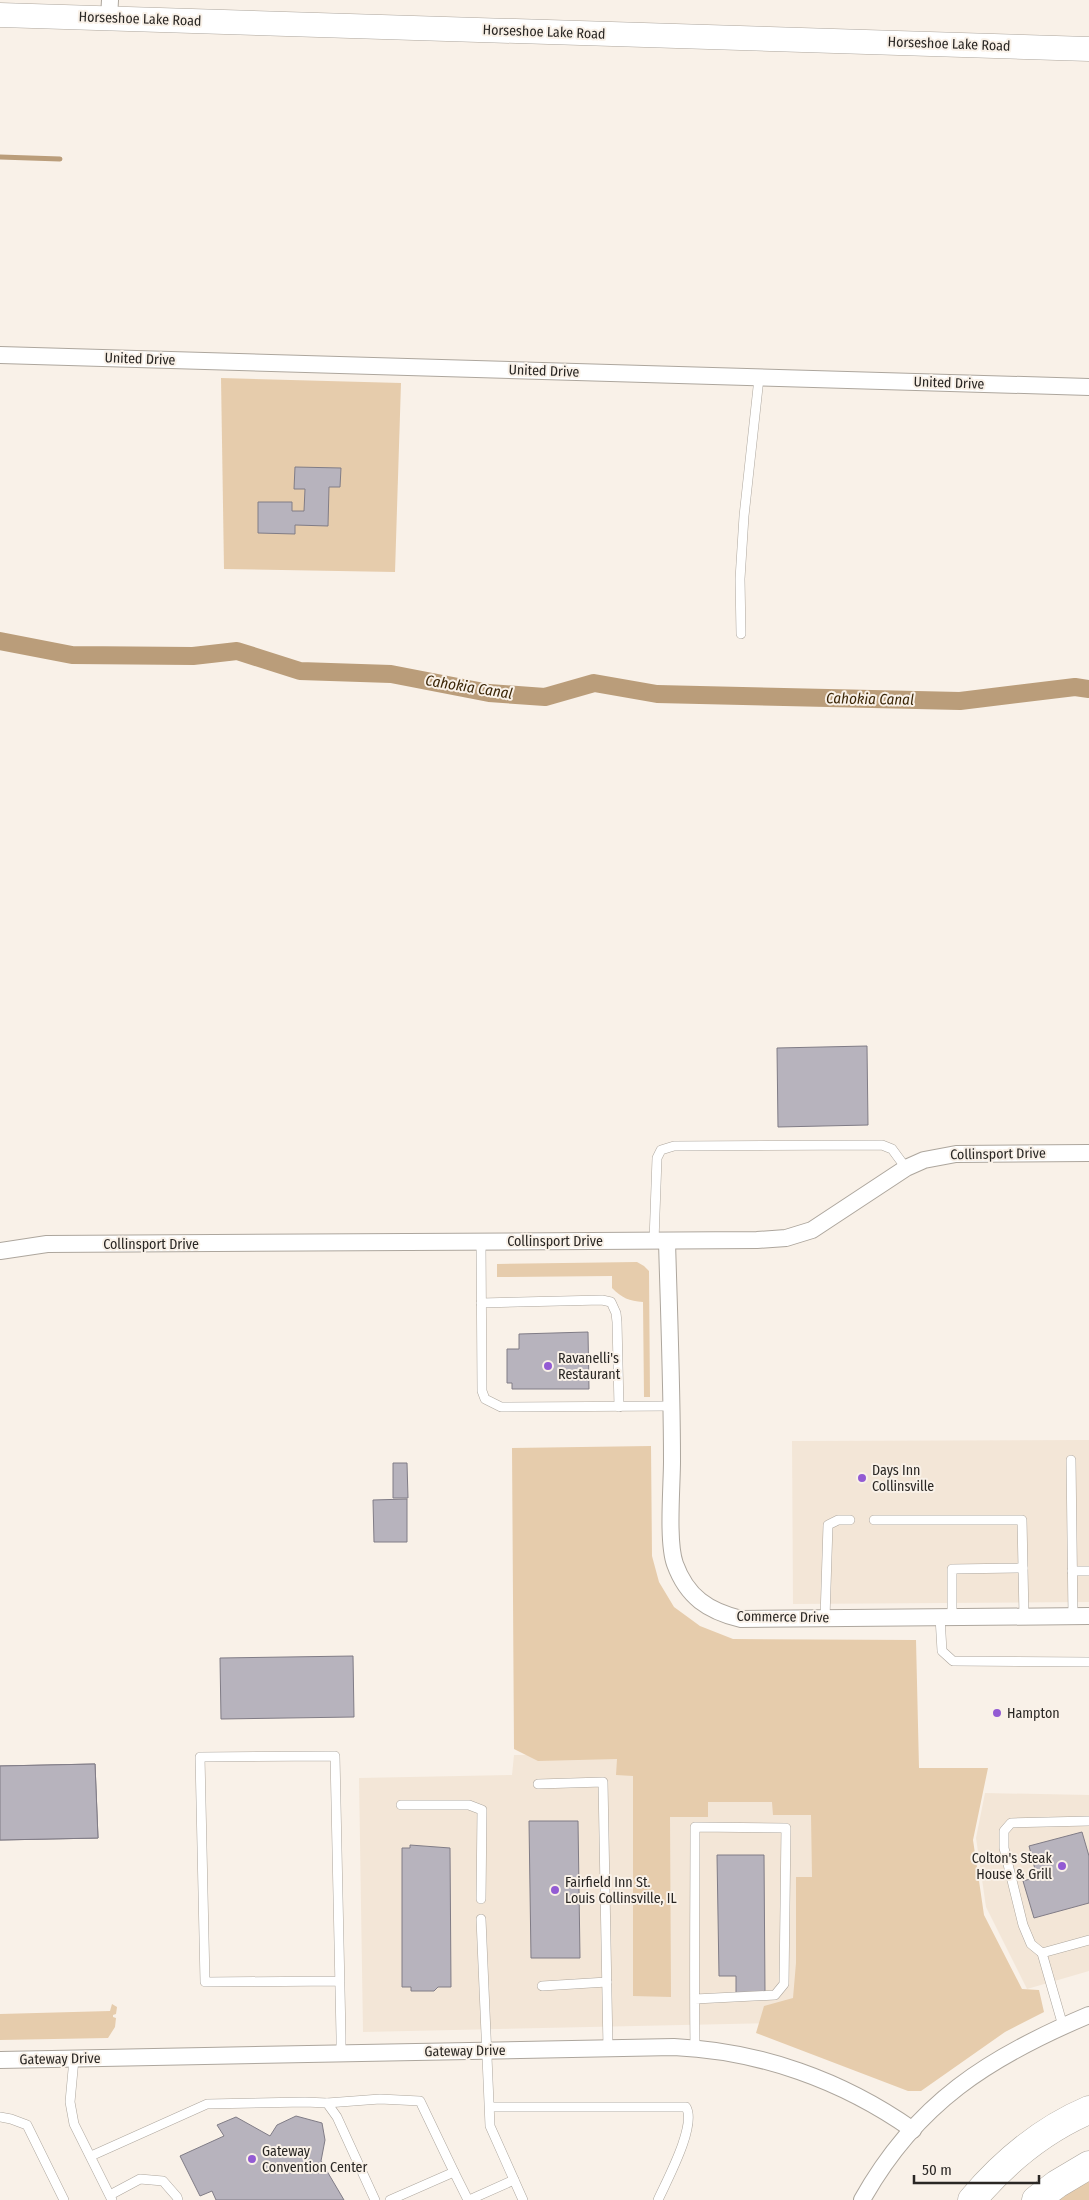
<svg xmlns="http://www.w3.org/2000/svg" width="1089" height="2200" font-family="'Fira Sans Condensed',sans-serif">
	<rect width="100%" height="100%" fill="#f9f1e8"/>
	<!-- built -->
	<g fill="#f3e6d7">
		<path d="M 1089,1440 L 1089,1602 L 793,1604 L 792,1441 Z"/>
		<path d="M 635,1754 L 823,1801 L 823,2022 L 363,2032 L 359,1778 L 512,1775 L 514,1755 Z"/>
		<path d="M 985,1793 L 1089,1795 L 1089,1971 L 1027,1989 L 986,1907 L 976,1838 Z"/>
	</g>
	<!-- green -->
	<g fill="#e6ccac">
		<path d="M 221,378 L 401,383 L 395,572 L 224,569 Z"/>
		<path d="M 637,1262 L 644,1266 L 649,1271 L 650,1397 L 644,1397 L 643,1302 C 629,1301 622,1298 612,1288 L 612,1276 L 497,1277 L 497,1264 Z"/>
		<path d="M 651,1446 L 652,1556 L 659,1582 L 674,1607 L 700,1626 L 733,1639 L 916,1640 L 919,1768 L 988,1768 L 973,1840 L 984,1915 L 1022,1989 L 1039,1990 L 1044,2012 L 1005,2032 L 921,2091 L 908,2091 L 756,2033 L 764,2006 L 793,1998 L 796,1963 L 796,1877 L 812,1877 L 811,1815 L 773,1815 L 772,1802 L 708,1802 L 708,1817 L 670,1817 L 671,1997 L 633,1996 L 633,1776 L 616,1775 L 617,1759 L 538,1761 L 514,1749 L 512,1448 Z"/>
		<path d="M 112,2004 L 117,2007 L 116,2014 L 113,2015 L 113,2017 L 116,2018 L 115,2027 L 108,2038 L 0,2040 L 0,2014 L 110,2011 Z"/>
		<path d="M 1089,2178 L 1089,2200 L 1053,2200 Z"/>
	</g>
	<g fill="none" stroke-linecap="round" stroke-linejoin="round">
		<!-- stream -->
		<path stroke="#ba9d7a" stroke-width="5" d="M 0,157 L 60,159"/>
		<!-- canal -->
		<path stroke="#ba9d7a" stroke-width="18" d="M 0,641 L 72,655 L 193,656 L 237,651 L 300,671 L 391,674 L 489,693 L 545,697 L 594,683 L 657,694 L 960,701 L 1075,687 L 1089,689"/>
	</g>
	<!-- building -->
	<g fill="#b7b3bd" stroke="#807c86">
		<path d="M 295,467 L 341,468 L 340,487 L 329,487 L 328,526 L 295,525 L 295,534 L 258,533 L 258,502 L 292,502 L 292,511 L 304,511 L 305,489 L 294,489 Z"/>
		<path d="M 867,1046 L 868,1125 L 778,1127 L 777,1048 Z"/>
		<path d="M 588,1332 L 589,1389 L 512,1389 L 512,1383 L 507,1383 L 507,1349 L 519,1349 L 519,1334 Z"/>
		<path d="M 393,1463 L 407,1463 L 408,1498 L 393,1498 Z"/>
		<path d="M 407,1499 L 407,1542 L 374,1542 L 373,1500 Z"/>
		<path d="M 353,1656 L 354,1717 L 221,1719 L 220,1658 Z"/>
		<path d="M 95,1764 L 98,1838 L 0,1840 L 0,1766 Z"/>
		<path d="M 95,1764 L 98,1838 L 0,1840 L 0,1766 Z"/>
		<path d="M 529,1821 L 578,1821 L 580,1958 L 531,1958 Z"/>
		<path d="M 1082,1832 L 1089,1856 L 1089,1903 L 1034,1918 L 1023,1881 L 1037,1877 L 1029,1846 Z"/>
		<path d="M 410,1845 L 450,1848 L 451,1987 L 438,1987 L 434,1991 L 411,1991 L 411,1987 L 402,1987 L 402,1848 L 410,1848 Z"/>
		<path d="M 717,1855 L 764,1855 L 765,1993 L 736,1993 L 736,1976 L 719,1976 Z"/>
		<path d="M 296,2116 L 322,2123 L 325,2140 L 321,2161 L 344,2200 L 216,2200 L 212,2191 L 200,2196 L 180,2156 L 224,2136 L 217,2125 L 236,2117 L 270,2136 L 277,2125 Z"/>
	</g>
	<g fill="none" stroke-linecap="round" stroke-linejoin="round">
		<!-- lane casing -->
		<g stroke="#ada69d" stroke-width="10">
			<g id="lane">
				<path d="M 741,634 L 740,579 L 744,516 L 759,378"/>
				<path d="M 654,1241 L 657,1158 L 661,1150 L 674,1146 L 882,1145 L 892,1149 L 906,1168"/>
				<path d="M 481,1242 L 482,1391 L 485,1399 L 501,1407 L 672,1406"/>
				<path d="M 481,1303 L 602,1300 L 611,1302 L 616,1313 L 617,1322 L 619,1407"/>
				<path d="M 1071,1460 L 1073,1616"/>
				<path d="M 874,1520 L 1022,1520 L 1023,1568 L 952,1569 L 952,1617"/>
				<path d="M 1023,1568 L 1024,1617"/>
				<path d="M 1072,1571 L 1089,1571"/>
				<path d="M 940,1617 L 942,1651 L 953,1661 L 1089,1662"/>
				<path d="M 825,1618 L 828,1525 L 838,1520 L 850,1520"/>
				<path d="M 538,1784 L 603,1782 L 608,2049"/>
				<path d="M 401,1805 L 469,1805 L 482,1810 L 481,1899"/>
				<path d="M 481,1919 L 490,2126 L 523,2200"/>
				<path d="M 1042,1953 L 1031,1944 L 1023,1925 L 1004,1848 L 1004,1831 L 1011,1823 L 1089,1821"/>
				<path d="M 340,1981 L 205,1982 L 200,1757 L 335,1756 L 341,2036 L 341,2054"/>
				<path d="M 542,1986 L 607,1982"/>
				<path d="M 695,1999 L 775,1995 L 784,1984 L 786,1828 L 695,1827 C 695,1901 694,1974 695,2048"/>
				<path d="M 1063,2026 L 1042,1953 L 1089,1940"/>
				<path d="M 74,2059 L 70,2102 L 74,2124 L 112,2200"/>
				<path d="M 327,2103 L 380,2099 L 420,2101 L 454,2172"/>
				<path d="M 490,2107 L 686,2107 C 697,2125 667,2180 658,2200"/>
				<path d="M 0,2117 L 11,2119 L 27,2125 L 64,2200"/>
				<path d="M 91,2156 L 207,2104 L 305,2102 L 327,2103 L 337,2117 L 375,2200"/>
				<path d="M 110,2195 L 140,2179 L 163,2181 L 177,2197 L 178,2200"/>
				<path d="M 390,2200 L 454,2172 L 468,2200"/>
				<path d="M 469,2200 L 514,2180"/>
			</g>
		</g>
		<!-- street casing -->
		<g stroke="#ada69d" stroke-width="18">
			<g id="street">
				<path d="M 109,18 L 110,0"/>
				<path d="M 0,355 L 1089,387"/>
				<path d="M 667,1241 C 669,1314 672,1388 672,1461 C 672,1486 667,1542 675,1564 C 687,1597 708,1611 741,1619 L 1089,1616"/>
				<path d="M 0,1251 L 47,1244 L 757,1240 L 786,1238 L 812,1230 L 906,1168 L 924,1160 L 956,1154 L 1089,1153"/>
				<path d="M 0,2060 L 674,2047 C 760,2051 842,2080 913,2130"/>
				<path d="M 862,2200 C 916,2103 989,2057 1089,2015"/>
			</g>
		</g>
		<!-- secondary casing -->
		<g stroke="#ada69d" stroke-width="25">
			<path id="secondary" d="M 0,15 L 1089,49"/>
		</g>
		<!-- highway casing -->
		<g stroke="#ada69d" stroke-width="29">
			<g id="highway">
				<path d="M 972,2200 C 1005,2161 1042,2130 1089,2110"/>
				<path d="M 1036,2200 L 1057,2184 L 1089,2165"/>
			</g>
		</g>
		<!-- lane -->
		<use href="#lane" stroke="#fff" stroke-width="9"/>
		<!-- street -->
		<use href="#street" stroke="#fff" stroke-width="16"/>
		<!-- secondary -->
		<use href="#secondary" stroke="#fff" stroke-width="24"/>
		<!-- highway -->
		<use href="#highway" stroke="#fff" stroke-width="28"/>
	</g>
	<!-- markers -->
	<g fill="#935bd3" stroke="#f9f1e8" stroke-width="2">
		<circle cx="548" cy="1366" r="5"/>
		<circle cx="862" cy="1478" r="5"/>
		<circle cx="997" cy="1713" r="5"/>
		<circle cx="1062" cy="1866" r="5"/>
		<circle cx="555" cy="1890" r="5"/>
		<circle cx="252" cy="2159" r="5"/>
	</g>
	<g text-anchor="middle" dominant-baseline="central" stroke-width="4" stroke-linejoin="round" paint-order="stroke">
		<!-- street labels -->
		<g font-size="14" fill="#2a2724" stroke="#f9f1e8">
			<text transform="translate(140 19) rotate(2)">Horseshoe Lake Road</text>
			<text transform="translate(544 32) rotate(2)">Horseshoe Lake Road</text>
			<text transform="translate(949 44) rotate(2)">Horseshoe Lake Road</text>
			<text transform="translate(140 359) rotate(2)">United Drive</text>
			<text transform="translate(544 371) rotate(2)">United Drive</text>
			<text transform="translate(949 383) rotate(2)">United Drive</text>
			<text transform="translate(998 1154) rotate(-1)">Collinsport Drive</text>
			<text x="555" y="1241">Collinsport Drive</text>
			<text x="151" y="1244">Collinsport Drive</text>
			<text transform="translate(783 1617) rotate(1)">Commerce Drive</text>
			<text transform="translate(465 2051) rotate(-1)">Gateway Drive</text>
			<text transform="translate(60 2059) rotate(-1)">Gateway Drive</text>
		</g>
		<!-- poi labels -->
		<g font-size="14" fill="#2a2724" stroke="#f9f1e8" text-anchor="start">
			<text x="558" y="1358">Ravanelli's<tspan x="558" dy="16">Restaurant</tspan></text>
			<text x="872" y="1470">Days Inn<tspan x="872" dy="16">Collinsville</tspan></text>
			<text x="1007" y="1713">Hampton</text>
			<text x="1052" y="1858" text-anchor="end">Colton's Steak<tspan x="1052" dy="16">House &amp; Grill</tspan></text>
			<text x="565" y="1882">Fairfield Inn St.<tspan x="565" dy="16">Louis Collinsville, IL</tspan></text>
			<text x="262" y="2151">Gateway<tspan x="262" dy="16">Convention Center</tspan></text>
		</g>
		<!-- water labels -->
		<g font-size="15" font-style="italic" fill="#3b2607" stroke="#f9f1e8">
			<text transform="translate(469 687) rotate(9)">Cahokia Canal</text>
			<text transform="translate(870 699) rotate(1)">Cahokia Canal</text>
		</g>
	</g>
	<!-- scale -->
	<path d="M914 2175v8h125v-8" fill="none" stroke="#2a2724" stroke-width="2.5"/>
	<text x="922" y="2175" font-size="15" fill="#2a2724" stroke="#f9f1e8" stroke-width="4" paint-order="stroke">50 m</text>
</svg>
